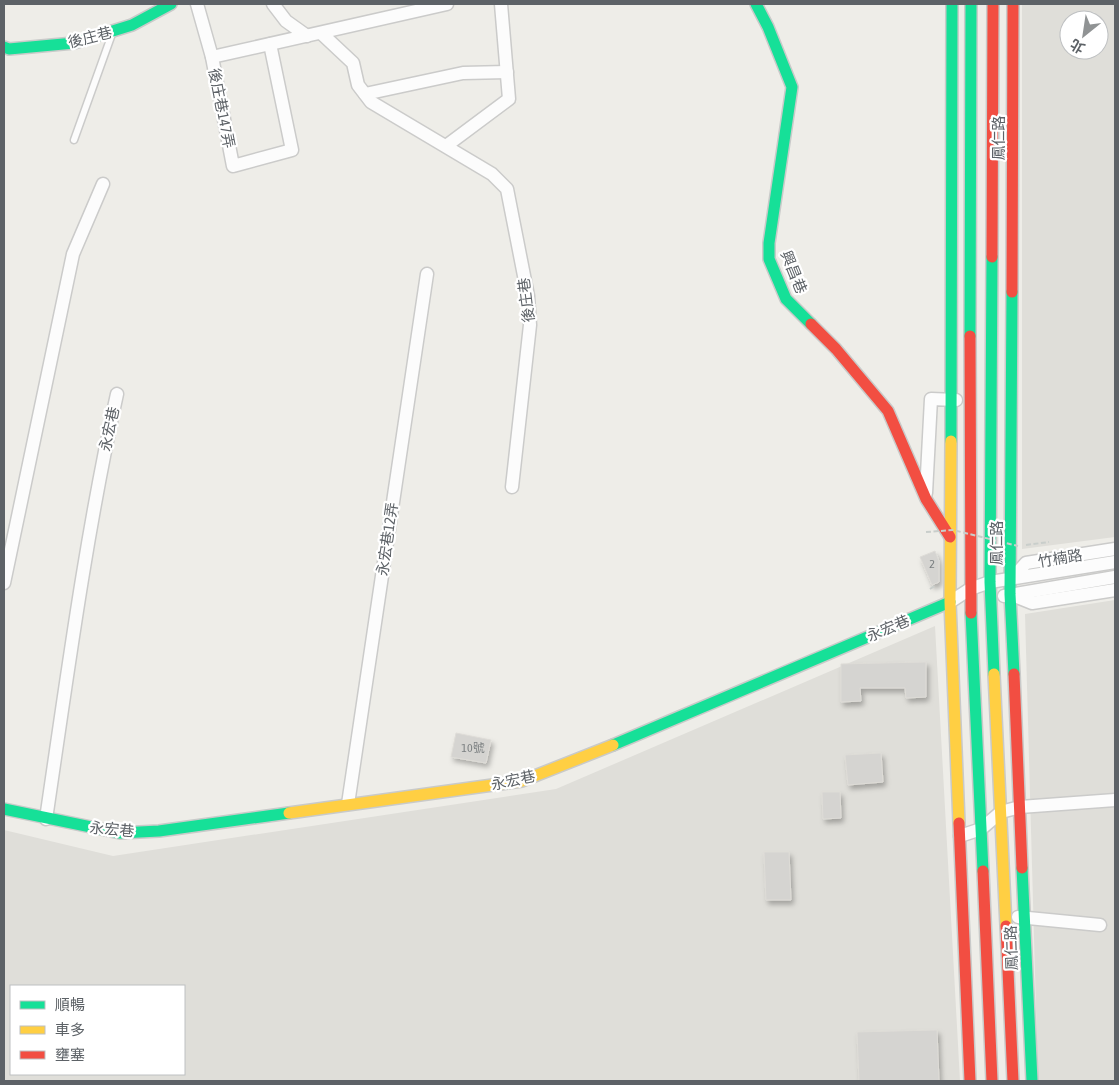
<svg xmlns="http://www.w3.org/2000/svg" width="1119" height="1085" font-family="'Asap Condensed','Noto Sans TC',sans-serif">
	<defs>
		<filter id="shadow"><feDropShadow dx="2.5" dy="4" stdDeviation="2.5" flood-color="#0004"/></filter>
	</defs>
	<rect width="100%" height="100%" fill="#eeede8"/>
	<!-- industrial -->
	<g fill="#dfded9" fill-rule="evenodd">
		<path d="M 1022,4 L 1115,4 L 1115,537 L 1022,549 ZM 1069,20 L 1099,20 L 1099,50 L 1069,50 Z"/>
		<path d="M 1115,600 L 1115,1081 L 1038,1081 L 1025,614 Z"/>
		<path d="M 935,626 L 960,1081 L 4,1081 L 4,830 L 113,856 L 556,789 ZM 11,986 L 184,986 L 184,1074 L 11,1074 Z"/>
	</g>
	<!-- building -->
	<g fill="#d5d4d1" stroke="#dedcd7" filter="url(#shadow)">
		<path d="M 935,551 L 939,561 L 939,582 L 932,585 L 920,557 Z"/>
		<path d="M 926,662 L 926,697 L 906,698 L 905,688 L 860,688 L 861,701 L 841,702 L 841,664 Z"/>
		<path d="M 456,733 L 491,740 L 486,763 L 451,757 Z"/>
		<path d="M 881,753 L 883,782 L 848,785 L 845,755 Z"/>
		<path d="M 822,792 L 840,792 L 841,818 L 823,819 Z"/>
		<path d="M 764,852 L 789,852 L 791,900 L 766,900 Z"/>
		<path d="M 937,1030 L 939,1081 L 859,1081 L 857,1032 Z"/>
	</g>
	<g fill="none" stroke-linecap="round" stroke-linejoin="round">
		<!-- lane casing -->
		<g stroke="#cbcbca" stroke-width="9">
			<path id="lane" d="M 74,140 L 112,34"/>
		</g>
		<!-- street casing -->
		<g stroke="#cbcbca" stroke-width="15">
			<g id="street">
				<path d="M 197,4 L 212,57 L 233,166 L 292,150 L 270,44"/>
				<path d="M 273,4 L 286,21 L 307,36"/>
				<path d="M 321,33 L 353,63 L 358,85 L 371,102 L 492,174 L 507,189 L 528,296 L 530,325 L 512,487"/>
				<path d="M 212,57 L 447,4"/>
				<path d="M 365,94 L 463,73 L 507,72"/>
				<path d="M 446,146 L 509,99 L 501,4"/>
				<path d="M 926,493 L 931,399 L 956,400"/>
				<path d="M 1011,580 L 1026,563 L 1115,549"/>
				<path d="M 4,583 L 73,254 L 103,184"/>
				<path d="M 1012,595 L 1032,603 L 1115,590"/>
				<path d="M 1004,596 L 1115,577"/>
				<path d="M 950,602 L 970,589 L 990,582 L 1115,562"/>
				<path d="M 348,804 L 427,274"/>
				<path d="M 46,819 C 67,677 86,534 117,394"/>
				<path d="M 960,836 L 981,829 L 1001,812 L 1020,807 L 1115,800"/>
				<path d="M 1018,917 L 1100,925"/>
			</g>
		</g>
		<!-- fast casing -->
		<g stroke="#c9cac9" stroke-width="14">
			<g id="fast">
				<path d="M 756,4 L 768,27 L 792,87 L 769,243 L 769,259 L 786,299 L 811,324"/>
				<path d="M 4,47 L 9,49 L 74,43 L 132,25 L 171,4"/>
				<path d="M 992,257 L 990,582 L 994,674"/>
				<path d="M 1012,292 L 1010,594 L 1014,674"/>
				<path d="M 970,336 L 971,4"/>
				<path d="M 951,441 L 952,4"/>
				<path d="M 971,613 L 983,871"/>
				<path d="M 613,745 L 950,602"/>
				<path d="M 4,809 L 120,833 L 159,831 L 289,813"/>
				<path d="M 1022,868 L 1032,1081"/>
			</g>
		</g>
		<!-- slow casing -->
		<g stroke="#c9cac9" stroke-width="14">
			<g id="slow">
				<path d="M 951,441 L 950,602 L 959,823"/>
				<path d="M 994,674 L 1006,926"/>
				<path d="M 289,813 L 522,781 L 613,745"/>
			</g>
		</g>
		<!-- jam casing -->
		<g stroke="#c9cac9" stroke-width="14">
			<g id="jam">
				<path d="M 992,257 L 993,4"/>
				<path d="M 1012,292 L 1013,4"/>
				<path d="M 811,324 L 836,349 L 888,411 L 926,499 L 950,537"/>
				<path d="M 970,336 L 971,613"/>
				<path d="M 1014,674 L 1022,868"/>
				<path d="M 959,823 L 970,1081"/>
				<path d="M 983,871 L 992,1081"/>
				<path d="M 1006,926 L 1013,1081"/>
			</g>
		</g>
		<!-- path -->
		<g stroke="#c9cecb" stroke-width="2" stroke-dasharray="5 2.5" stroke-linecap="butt">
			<path d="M 1026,545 L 1049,542"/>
			<path d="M 930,589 L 936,585"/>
		</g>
		<!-- lane -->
		<use href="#lane" stroke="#fcfcfc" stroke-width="6"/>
		<!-- street -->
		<use href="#street" stroke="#fcfcfc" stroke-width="12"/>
		<!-- fast -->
		<use href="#fast" stroke="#16e098" stroke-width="11"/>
		<!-- slow -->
		<use href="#slow" stroke="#ffcf43" stroke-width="11"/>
		<!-- jam -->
		<use href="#jam" stroke="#f24e42" stroke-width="11"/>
		<!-- path-bridge -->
		<path stroke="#c9cecb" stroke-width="2" stroke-dasharray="5 2.5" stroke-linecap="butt" d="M 926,532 L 953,530 L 1018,546"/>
	</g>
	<g text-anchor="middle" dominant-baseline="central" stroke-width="4.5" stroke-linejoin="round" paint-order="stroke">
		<!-- number labels -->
		<g font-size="12" fill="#7c8082">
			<text x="932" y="564">2</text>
			<text x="473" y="748">10號</text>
		</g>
		<!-- street labels -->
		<g font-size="15" fill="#5d6267" stroke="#fff">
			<text transform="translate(90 37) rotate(-14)">後庄巷</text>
			<text transform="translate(222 108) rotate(79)">後庄巷147弄</text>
			<text transform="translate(998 138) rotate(-90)">鳳仁路</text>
			<text transform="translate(794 272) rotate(68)">興昌巷</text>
			<text transform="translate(526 300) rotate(-97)">後庄巷</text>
			<text transform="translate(109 429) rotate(-78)">永宏巷</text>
			<text transform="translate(387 539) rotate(-82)">永宏巷12弄</text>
			<text transform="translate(996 543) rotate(-90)">鳳仁路</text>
			<text transform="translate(1060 558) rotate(-9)">竹楠路</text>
			<text transform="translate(888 628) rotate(-23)">永宏巷</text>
			<text transform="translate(513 780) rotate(-12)">永宏巷</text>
			<text transform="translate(112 829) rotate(5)">永宏巷</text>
			<text transform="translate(1011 948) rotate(-92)">鳳仁路</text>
		</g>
	</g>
	<!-- border -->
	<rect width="1119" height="1085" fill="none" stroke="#5d6267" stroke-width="10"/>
	<!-- legend -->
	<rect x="10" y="985" width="175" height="90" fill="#ffffff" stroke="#bec0c2"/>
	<rect x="20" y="1001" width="25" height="8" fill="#16e098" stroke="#bec0c2"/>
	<text x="55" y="1010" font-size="15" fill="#5d6267">順暢</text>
	<rect x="20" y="1026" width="25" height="8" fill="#ffcf43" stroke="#bec0c2"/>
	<text x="55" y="1035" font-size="15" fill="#5d6267">車多</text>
	<rect x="20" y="1051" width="25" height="8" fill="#f24e42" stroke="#bec0c2"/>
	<text x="55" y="1060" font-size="15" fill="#5d6267">壅塞</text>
	<!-- north arrow -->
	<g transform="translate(1084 35) rotate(210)"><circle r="24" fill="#ffffff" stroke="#bec0c2"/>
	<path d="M0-4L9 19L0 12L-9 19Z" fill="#909394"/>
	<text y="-8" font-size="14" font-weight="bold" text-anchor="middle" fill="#5d6267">北</text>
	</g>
</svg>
